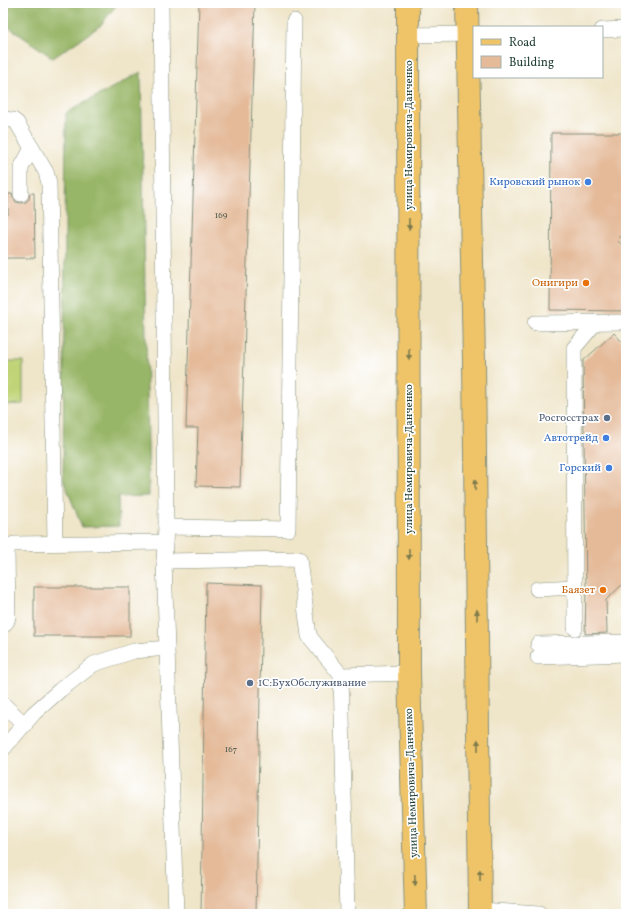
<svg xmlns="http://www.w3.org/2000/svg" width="629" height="917" font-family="Vollkorn,serif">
	<rect width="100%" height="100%" fill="#fff"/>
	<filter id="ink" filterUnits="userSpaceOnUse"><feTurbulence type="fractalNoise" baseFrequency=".025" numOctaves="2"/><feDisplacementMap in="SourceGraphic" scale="8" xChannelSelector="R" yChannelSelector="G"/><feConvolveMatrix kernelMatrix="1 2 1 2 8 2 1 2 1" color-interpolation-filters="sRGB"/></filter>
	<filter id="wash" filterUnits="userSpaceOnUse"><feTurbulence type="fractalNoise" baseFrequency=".012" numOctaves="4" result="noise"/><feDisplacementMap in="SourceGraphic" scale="16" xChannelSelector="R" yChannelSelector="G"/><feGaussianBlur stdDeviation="0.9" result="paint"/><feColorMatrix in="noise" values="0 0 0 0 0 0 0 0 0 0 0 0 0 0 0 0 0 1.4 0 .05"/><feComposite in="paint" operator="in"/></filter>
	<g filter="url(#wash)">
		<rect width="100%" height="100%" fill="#efe5c9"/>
		<!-- green -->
		<path fill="#c0d477" stroke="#708856" d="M 3,361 L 23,361 L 23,404 L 3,405 Z"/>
		<!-- forest -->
		<g fill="#98b668" stroke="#5c7a4e">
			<path d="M 3,3 L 118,3 L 100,26 L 53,58 L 3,23 Z"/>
			<path d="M 141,72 L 149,496 L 118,497 L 119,526 L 82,527 L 63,479 L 66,113 Z"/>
		</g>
		<g id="blocks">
			<!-- building -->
			<g fill="#e4ba99">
				<path d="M 199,3 L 255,3 L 240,487 L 196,486 L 198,428 L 186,428 Z"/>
				<path d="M 551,133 L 626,133 L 626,231 L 617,240 L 626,249 L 626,311 L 550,310 Z"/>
				<path d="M 30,193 L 34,193 L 35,258 L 3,258 L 3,214 L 8,214 L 8,194 L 12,194 L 13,198 L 16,202 L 21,203 L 26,202 L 29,199 Z"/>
				<path d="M 614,333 L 626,346 L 626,581 L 606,600 L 607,633 L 585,634 L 586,589 L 583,361 Z"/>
				<path d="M 206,583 L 262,585 L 256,914 L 201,914 Z"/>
				<rect x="34" y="587" width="96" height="49"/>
			</g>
		</g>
	</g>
	<g filter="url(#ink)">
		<use href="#blocks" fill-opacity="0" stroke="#87917e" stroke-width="1"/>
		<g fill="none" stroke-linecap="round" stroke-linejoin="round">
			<!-- lane casing -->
			<g stroke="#87917e" stroke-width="16">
				<g id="lane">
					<path d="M 161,3 L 166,527"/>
					<path d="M 602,30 L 626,29"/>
					<path d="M 408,35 L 474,34"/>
					<path d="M 3,119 L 13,120 L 17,123 L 46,172 L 49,183 L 55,543"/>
					<path d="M 21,194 L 21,168 L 32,148"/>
					<path d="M 535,323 L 623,322"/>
					<path d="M 164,561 L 299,559 L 309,636 L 341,675 L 409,673"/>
					<path d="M 537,589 L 575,587"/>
					<path d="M 3,626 L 7,621 L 8,617 L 7,551 L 8,546 L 14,544 L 165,542"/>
					<path d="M 575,628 L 574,348 L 596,322"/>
					<path d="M 538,644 L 626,642"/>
					<path d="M 538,657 L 626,654"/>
					<path d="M 341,675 L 347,914"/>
					<path d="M 3,704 L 25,725"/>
					<path d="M 3,749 L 34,713 L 60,690 L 94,664 L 134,651 L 167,648"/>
					<path d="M 480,910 L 539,914"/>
					<path d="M 176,914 L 164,561 L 166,527 L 288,529 L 294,21"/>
				</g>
			</g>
			<!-- primary casing -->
			<g stroke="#87917e" stroke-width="24">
				<g id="primary">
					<path d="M 408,3 L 409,673 L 416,914"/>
					<path d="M 467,3 L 474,361 L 480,914"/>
				</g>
			</g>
			<!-- lane -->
			<use href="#lane" stroke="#fff" stroke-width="15"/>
			<!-- primary -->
			<use href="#primary" stroke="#efc469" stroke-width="22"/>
		</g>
		<!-- one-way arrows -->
		<defs><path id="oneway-solid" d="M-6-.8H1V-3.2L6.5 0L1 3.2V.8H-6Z"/></defs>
		<g fill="#7d7a4c">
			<use href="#oneway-solid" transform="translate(409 224) rotate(90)"/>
			<use href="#oneway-solid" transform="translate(409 354) rotate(90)"/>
			<use href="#oneway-solid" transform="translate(475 485) rotate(-91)"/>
			<use href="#oneway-solid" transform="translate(409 554) rotate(90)"/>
			<use href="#oneway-solid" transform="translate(477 615) rotate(-91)"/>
			<use href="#oneway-solid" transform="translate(478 745) rotate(-91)"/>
			<use href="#oneway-solid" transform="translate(480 875) rotate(-91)"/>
			<use href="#oneway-solid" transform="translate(415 880) rotate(88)"/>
		</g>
	</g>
	<!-- markers -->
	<g fill="#3f7fe0" stroke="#fff" stroke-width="1.5">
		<circle cx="588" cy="182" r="4"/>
		<circle cx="606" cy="438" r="4"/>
		<circle cx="609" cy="468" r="4"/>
	</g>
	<g fill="#e8710a" stroke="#fff" stroke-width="1.5">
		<circle cx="586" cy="283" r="4"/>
		<circle cx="603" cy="590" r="4"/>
	</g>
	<g fill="#5c6f8a" stroke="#fff" stroke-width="1.5">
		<circle cx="607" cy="418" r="4"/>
		<circle cx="250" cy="683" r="4"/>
	</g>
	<g text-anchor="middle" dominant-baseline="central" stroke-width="3.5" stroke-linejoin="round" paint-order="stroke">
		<!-- number labels -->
		<g font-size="9" fill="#505c4d">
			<text x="221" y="215">169</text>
			<text x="231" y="749">167</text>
		</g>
		<!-- street labels -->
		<g font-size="11" fill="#1f3d34" stroke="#fff">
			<text transform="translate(409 135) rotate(-90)">улица Немировича-Данченко</text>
			<text transform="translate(409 459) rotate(-90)">улица Немировича-Данченко</text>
			<text transform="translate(412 783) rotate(-92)">улица Немировича-Данченко</text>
		</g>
		<!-- shop labels -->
		<g font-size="11" fill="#366cbe" stroke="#fff" text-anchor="end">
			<text x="580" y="182">Кировский рынок</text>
			<text x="598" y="438">Автотрейд</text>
			<text x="601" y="468">Горский</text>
		</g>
		<!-- food labels -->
		<g font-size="11" fill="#c56008" stroke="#fff" text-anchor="end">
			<text x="578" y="283">Онигири</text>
			<text x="595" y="590">Баязет</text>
		</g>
		<!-- service labels -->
		<g font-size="11" fill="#4e5e75" stroke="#fff" text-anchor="end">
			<text x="599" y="418">Росгосстрах</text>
			<text x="258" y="683" text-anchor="start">1С:БухОбслуживание</text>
		</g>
	</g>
	<!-- margin -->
	<rect width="629" height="917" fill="none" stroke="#fff" stroke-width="16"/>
	<!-- legend -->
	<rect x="473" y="26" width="130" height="52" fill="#ffffff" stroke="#a5b1ae"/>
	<rect x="481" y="39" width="20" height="6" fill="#efc469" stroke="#a5b1ae"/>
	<text x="509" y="46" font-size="12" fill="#1f3d34">Road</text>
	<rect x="481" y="56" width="20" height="12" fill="#e4ba99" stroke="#a5b1ae"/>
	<text x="509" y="66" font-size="12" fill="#1f3d34">Building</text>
</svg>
